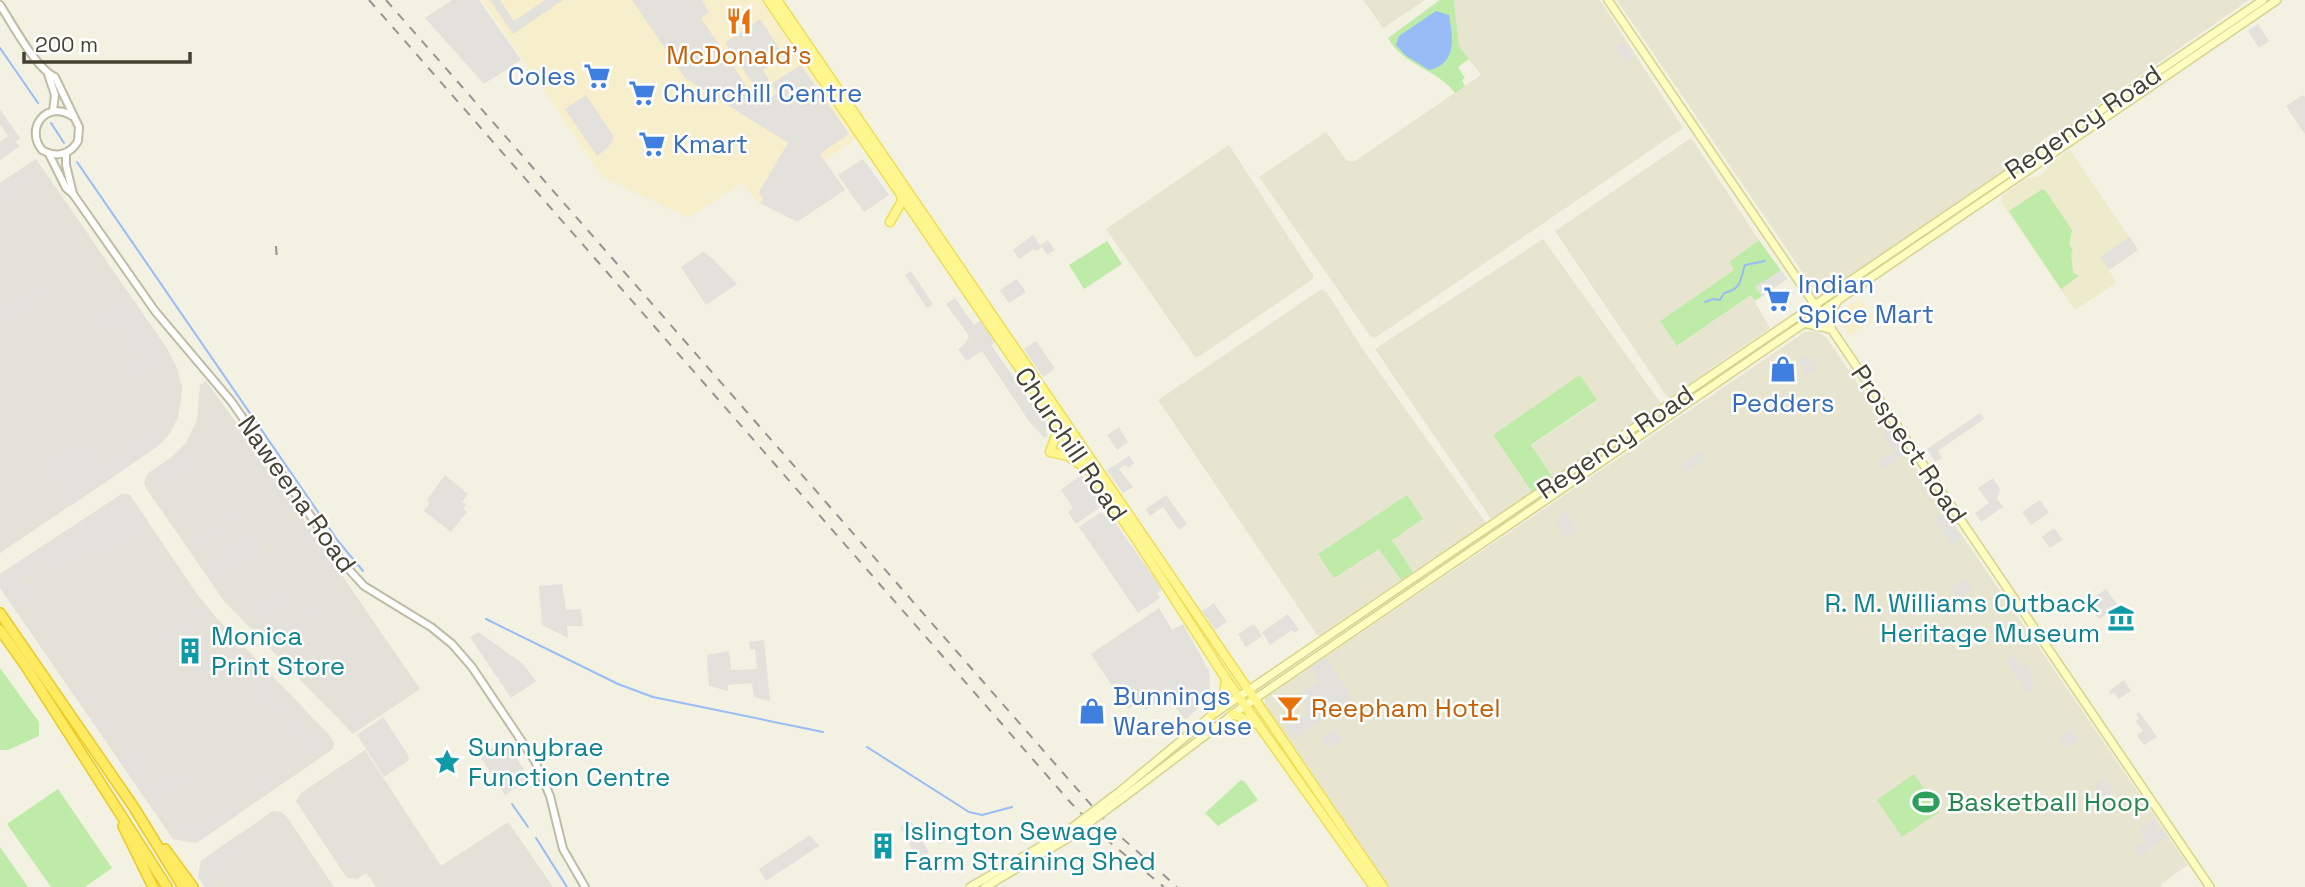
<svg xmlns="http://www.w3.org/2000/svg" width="2305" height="887" font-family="'Space Grotesk',sans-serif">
	<rect width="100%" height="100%" fill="#f3f1e2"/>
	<!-- residential -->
	<g fill="#e7e5d0">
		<path d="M 1363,0 L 1425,0 L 1383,28 Z"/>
		<path d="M 1454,0 L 1600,0 L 1683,128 L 1375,338 L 1371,337 L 1259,177 L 1326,132 L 1347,161 L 1355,161 L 1481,75 L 1459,46 Z"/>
		<path d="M 1617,0 L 2249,0 L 2057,133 L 2053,133 L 2041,141 L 2040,145 L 1821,296 L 1818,295 Z"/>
		<path d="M 1691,138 L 1759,240 L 1729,262 L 1734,270 L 1660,321 L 1678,346 L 1751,295 L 1770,328 L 1670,397 L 1667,397 L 1555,231 Z"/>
		<path d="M 1229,145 L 1313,275 L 1313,279 L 1198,357 L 1195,357 L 1106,229 Z"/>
		<path d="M 1543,239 L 1661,403 L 1553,478 L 1531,446 L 1597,401 L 1493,435 L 1532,492 L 1491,519 L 1375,349 Z"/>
		<path d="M 1320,290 L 1326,291 L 1360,345 L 1486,523 L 1413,572 L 1392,540 L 1334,578 L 1380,548 L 1401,580 L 1320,635 L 1317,635 L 1158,400 Z"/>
		<path d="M 1816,331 L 1826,337 L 2188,865 L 2161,884 L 2162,887 L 1389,887 L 1287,739 L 1265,705 L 1265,698 L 1805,332 Z"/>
	</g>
	<!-- commercial -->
	<g fill="#f7eecb">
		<path d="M 482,0 L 761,0 L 856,139 L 760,205 L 742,183 L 688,218 L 603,177 Z"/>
		<path d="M 1860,298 L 1874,319 L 1849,336 L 1838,320 L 1840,312 Z"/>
	</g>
	<!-- industrial -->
	<g fill="#e4e1d8">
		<path d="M 36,159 L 168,350 L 177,368 L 182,388 L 181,401 L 178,417 L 170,433 L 158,446 L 0,553 L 0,183 Z"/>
		<path d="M 206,381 L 261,457 L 420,689 L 353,734 L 224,601 L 146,488 L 144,483 L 147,474 L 171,458 L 186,443 L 197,420 L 200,385 Z"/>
		<path d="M 122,494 L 130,495 L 194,590 L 213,614 L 331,737 L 334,743 L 333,749 L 196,843 L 173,839 L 0,588 L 0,574 Z"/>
		<path d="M 365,750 L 441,866 L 508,822 L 553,887 L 376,887 L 366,873 L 357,879 L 347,878 L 296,801 L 301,793 Z"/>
		<path d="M 273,811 L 281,812 L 287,817 L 334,887 L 205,887 L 198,877 L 201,861 Z"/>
	</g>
	<!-- education -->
	<path fill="#edebcb" d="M 2070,150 L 2138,250 L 2109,270 L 2116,283 L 2075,310 L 2001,202 L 2002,196 L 2027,178 L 2037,177 L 2046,171 L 2048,164 Z"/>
	<!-- green -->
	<g fill="#beeba7">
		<path d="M 1440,0 L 1454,0 L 1459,46 L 1469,59 L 1458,67 L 1465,78 L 1462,80 L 1465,86 L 1455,93 C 1437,69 1402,65 1388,38 Z"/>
		<path d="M 2041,190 L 2045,190 L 2072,230 L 2069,244 L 2073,250 L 2071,253 L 2073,273 L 2079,276 L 2061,289 L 2009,211 Z"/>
		<path d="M 1759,240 L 1787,279 L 1755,301 L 1751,295 L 1677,346 L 1660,321 L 1734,270 L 1729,262 Z"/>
		<path d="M 1107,241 L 1122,264 L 1084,289 L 1069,265 Z"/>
		<path d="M 1580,375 L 1597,400 L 1531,445 L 1553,478 L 1532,492 L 1493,435 Z"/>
		<path d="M 1407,495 L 1423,519 L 1392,540 L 1413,572 L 1401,580 L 1379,549 L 1334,578 L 1318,554 Z"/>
		<path d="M 0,668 L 39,722 L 39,736 L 8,750 L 0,750 Z"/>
		<path d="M 1914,774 L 1939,812 L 1902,837 L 1877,800 Z"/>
		<path d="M 1241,780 L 1244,781 L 1258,800 L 1218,826 L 1205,813 Z"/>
		<path d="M 58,789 L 112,868 L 85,887 L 51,887 L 7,824 Z"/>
		<path d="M 0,847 L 28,887 L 0,887 Z"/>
	</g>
	<!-- parking -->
	<g fill="#e3e1db">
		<path d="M 452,0 L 479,0 L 521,60 L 484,84 L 425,18 Z"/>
		<path d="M 490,0 L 500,0 L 514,21 L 545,0 L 563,0 L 513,34 Z"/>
		<path d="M 632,0 L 702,0 L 709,12 L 701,18 L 759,105 L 777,93 L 771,84 L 801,65 L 849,134 L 820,154 L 845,190 L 797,222 L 760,203 L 763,198 L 759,194 L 760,190 L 788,143 L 685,78 Z"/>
		<path d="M 760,19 L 784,56 L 763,70 L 769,80 L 757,90 L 725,43 Z"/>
		<path d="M 2258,24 L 2269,41 L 2259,48 L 2248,31 Z"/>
		<path d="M 1623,41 L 1634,57 L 1626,64 L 1615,47 Z"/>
		<path d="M 586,95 L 614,137 L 609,147 L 597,156 L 565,109 Z"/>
		<path d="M 2303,95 L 2305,97 L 2305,134 L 2286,106 Z"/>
		<path d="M 0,109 L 20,138 L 16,141 L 19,147 L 0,160 L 0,142 L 8,136 L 0,124 Z"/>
		<path d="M 863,159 L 889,195 L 864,212 L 838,175 Z"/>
		<path d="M 31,162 L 40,175 L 3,201 L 0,197 L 0,184 Z"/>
		<path d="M 1033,235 L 1040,245 L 1048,240 L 1055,250 L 1047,255 L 1042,247 L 1036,251 L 1034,249 L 1019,259 L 1013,250 Z"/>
		<path d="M 2130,237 L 2138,250 L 2109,270 L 2100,257 Z"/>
		<path d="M 703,252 L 712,258 L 737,284 L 706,305 L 681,267 Z"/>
		<path d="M 1781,270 L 1787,279 L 1762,296 L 1755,287 Z"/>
		<path d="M 911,271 L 933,304 L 927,308 L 905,275 Z"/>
		<path d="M 1017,279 L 1026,292 L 1009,303 L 1000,290 Z"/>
		<path d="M 40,281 L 49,295 L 5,327 L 0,319 L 0,308 Z"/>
		<path d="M 130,295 L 172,358 L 137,381 L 125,363 L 135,355 L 115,324 L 103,331 L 95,319 Z"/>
		<path d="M 955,298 L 974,325 L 981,320 L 996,341 L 991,345 L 1049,428 L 1045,431 L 1048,436 L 1044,438 L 1029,421 L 982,351 L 966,361 L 958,349 L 966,343 L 969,336 L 946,304 Z"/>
		<path d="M 1036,341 L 1055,369 L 1043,377 L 1024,349 Z"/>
		<path d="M 1808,355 L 1817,369 L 1807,376 L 1797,362 Z"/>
		<path d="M 1980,413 L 1984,419 L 1938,451 L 1942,458 L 1935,462 L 1927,449 Z"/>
		<path d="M 173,416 L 178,417 L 170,433 L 158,446 L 69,507 L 41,466 L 84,436 L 103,463 Z"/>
		<path d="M 1119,427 L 1128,442 L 1117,450 L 1107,435 Z"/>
		<path d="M 1890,428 L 1907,453 L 1882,470 L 1877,463 L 1894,451 L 1882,433 Z"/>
		<path d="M 184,445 L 195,463 L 157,489 L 147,474 L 171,458 Z"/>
		<path d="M 1700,451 L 1705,460 L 1685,473 L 1679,465 Z"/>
		<path d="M 1129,456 L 1134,463 L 1128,468 L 1125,465 L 1119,469 L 1133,487 L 1123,493 L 1107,470 Z"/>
		<path d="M 445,475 L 468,494 L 462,502 L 466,505 L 463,509 L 467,512 L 451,532 L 424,511 L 430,503 L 427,500 Z"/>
		<path d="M 1081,475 L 1102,506 L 1076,524 L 1068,512 L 1073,508 L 1061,490 Z"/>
		<path d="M 1993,478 L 2000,489 L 1997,499 L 2003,507 L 1981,522 L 1975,513 L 1989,503 L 1978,488 Z"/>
		<path d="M 122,494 L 130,495 L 150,525 L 98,560 L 91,553 L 55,576 L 44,560 L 22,577 L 32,594 L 13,607 L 0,588 L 0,574 Z"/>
		<path d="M 1166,495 L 1187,524 L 1179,530 L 1163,507 L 1150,516 L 1146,509 Z"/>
		<path d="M 2040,500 L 2049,513 L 2031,525 L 2022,512 Z"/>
		<path d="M 240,508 L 245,517 L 193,550 L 188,542 Z"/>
		<path d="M 1101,512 L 1105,516 L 1109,514 L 1162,589 L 1157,593 L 1160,598 L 1138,613 L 1079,527 Z"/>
		<path d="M 1566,512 L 1578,531 L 1567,539 L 1554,520 Z"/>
		<path d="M 1945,512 L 1962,538 L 1951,545 L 1934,519 Z"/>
		<path d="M 2054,528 L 2063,540 L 2050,548 L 2042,537 Z"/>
		<path d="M 254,529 L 266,548 L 219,580 L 206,561 Z"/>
		<path d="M 308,530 L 328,559 L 321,563 L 302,534 Z"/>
		<path d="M 1965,578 L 1973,589 L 1958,599 L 1951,588 Z"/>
		<path d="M 562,584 L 566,610 L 581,609 L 583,626 L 567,626 L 568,638 L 542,625 L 539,586 Z"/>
		<path d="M 281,588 L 292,604 L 263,622 L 253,606 Z"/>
		<path d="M 2106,589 L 2118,606 L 2099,619 L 2087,602 Z"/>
		<path d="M 320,602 L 325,611 L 282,641 L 277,633 Z"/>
		<path d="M 1214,603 L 1227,622 L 1215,630 L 1202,611 Z"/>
		<path d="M 201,606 L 208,616 L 167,645 L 160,634 Z"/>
		<path d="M 1159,608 L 1172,630 L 1183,624 L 1209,671 L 1210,689 L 1198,708 L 1185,720 L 1167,696 L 1146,710 L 1140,701 L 1128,709 L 1091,654 Z"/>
		<path d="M 1288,614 L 1299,630 L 1294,633 L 1292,630 L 1270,645 L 1262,632 Z"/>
		<path d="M 1254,624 L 1262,636 L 1246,647 L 1238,634 Z"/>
		<path d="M 478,632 L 522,663 L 536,681 L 511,698 L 470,637 Z"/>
		<path d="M 764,640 L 770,701 L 754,697 L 752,683 L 728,685 L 728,691 L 709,686 L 707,655 L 729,651 L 731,670 L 757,669 L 755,649 L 750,650 L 749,642 Z"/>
		<path d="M 214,652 L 221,663 L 193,681 L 187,673 Z"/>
		<path d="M 249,652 L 278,682 L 273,686 L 278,693 L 259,705 L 231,665 Z"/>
		<path d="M 344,653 L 349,659 L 331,671 L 338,682 L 325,691 L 310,669 L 322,667 Z"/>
		<path d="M 2015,656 L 2022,666 L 2026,665 L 2034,676 L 2030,679 L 2036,688 L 2028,693 L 2006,661 Z"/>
		<path d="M 1325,658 L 1353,699 L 1295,739 L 1285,724 L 1294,719 L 1296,721 L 1309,713 L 1298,695 L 1319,681 L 1311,668 Z"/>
		<path d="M 2124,680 L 2131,691 L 2119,699 L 2114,693 L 2111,695 L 2109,691 Z"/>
		<path d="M 84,686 L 95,703 L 87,708 L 75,691 Z"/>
		<path d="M 283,696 L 314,738 L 320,734 L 328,746 L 309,758 L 272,703 Z"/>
		<path d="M 355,706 L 366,723 L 355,731 L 343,713 Z"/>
		<path d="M 2139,712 L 2157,737 L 2144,745 L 2137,735 L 2143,731 L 2136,722 L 2139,719 L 2136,714 Z"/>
		<path d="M 103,715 L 111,727 L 114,725 L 119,732 L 108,740 L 94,720 Z"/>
		<path d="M 383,717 L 408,755 L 409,760 L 384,777 L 357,735 Z"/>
		<path d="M 1335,729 L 1343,739 L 1328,748 L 1321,738 Z"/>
		<path d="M 2071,729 L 2078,739 L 2066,748 L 2059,738 Z"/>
		<path d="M 505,740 L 530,779 L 505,795 L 480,756 Z"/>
		<path d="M 130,743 L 146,766 L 140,771 L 150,785 L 142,791 L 116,753 Z"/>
		<path d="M 182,765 L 191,778 L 160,798 L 178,823 L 195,829 L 232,805 L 239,814 L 196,843 L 189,833 L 174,832 L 169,829 L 143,791 Z"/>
		<path d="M 271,774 L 278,785 L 262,795 L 253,780 L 259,776 L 262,780 Z"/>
		<path d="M 2104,778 L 2114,792 L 2103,799 L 2094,785 Z"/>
		<path d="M 308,799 L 338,844 L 330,849 L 300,804 Z"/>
		<path d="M 933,818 L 944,842 L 939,845 L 926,821 Z"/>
		<path d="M 2154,819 L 2160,829 L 2148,838 L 2163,829 L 2168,836 L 2140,856 L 2134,848 L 2146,840 L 2139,830 L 2146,825 L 2150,826 L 2148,823 Z"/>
		<path d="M 912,822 L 929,853 L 918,859 L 900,828 Z"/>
		<path d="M 239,834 L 249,849 L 211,875 L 218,887 L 205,887 L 198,877 L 201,861 Z"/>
		<path d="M 810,835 L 819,846 L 766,881 L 759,869 Z"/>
		<path d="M 348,849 L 360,865 L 349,872 L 338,856 Z"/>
	</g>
	<!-- water -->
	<path fill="#98bcf6" d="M 1436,11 L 1449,15 C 1453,38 1457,64 1429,70 L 1405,55 L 1396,45 L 1399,36 Z"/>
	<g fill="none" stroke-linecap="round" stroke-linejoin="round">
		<!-- stream -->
		<g stroke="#98bcf6" stroke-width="2">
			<path d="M 0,48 L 38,103"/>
			<path d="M 51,123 L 64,143"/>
			<path d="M 77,162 L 338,541 L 363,571"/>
			<path d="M 1705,302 L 1713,299 L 1720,300 L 1724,293 C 1743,289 1740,278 1745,265 L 1765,261"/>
			<path d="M 486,619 L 618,684 L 653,697 L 823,732"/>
			<path d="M 867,747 L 969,812 L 982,815 L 1012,807"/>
			<path d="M 512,804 L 528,827"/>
			<path d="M 536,838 L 567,887"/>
		</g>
		<!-- tertiary casing -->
		<g stroke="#bfbba4" stroke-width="10">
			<g id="tertiary">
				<path d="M 0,5 C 12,23 36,69 55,77 L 79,127 L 78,141 C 70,155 56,158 42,150 C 24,127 48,100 72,116"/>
				<path d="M 48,74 L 55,95 L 53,111"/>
				<path d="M 66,153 L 66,165 L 73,194"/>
				<path d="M 49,154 L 66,188 L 73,194 L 155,311 L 231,401 L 344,564 L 364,586 L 431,627 L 452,644 L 472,667 L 535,761 L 550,796 L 563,849 L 585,887"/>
			</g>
		</g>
		<!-- secondary casing -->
		<g stroke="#d7d28d" stroke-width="10">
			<g id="secondary">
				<path d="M 1608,0 L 2210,887"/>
				<path d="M 1803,323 L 1831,329"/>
				<path d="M 1831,327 L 1831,312 L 1837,302"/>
				<path d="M 1119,792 L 1212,715 L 2263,0"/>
				<path d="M 1124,797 L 1240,709 L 2277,0"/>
				<path d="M 970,887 L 1066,832"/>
				<path d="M 985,887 L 1070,837"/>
			</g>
		</g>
		<!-- primary casing -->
		<g stroke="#eddf56" stroke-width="11">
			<g id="primary">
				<path d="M 768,0 L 1138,542 L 1226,679 L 1374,887"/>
				<path d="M 777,0 L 1383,887"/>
				<path d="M 890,222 L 902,201 L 901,194"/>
				<path d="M 1059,427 L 1050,452 L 1068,456 L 1084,467"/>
				<path d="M 1233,714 L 1259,725"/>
				<path d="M 1212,715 L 1224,695 L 1226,679"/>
			</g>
		</g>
		<!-- motorway casing -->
		<g stroke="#eaca25" stroke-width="12">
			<g id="motorway">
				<path d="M 0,613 L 133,806 L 183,887"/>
				<path d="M 0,630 L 25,665 L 167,887"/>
				<path d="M 123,826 L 153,887"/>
				<path d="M 165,849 L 193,887"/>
			</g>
		</g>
		<!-- tertiary -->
		<use href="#tertiary" stroke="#fff" stroke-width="6"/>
		<!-- secondary -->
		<use href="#secondary" stroke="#fffdc0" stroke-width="7"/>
		<!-- primary -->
		<use href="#primary" stroke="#fff68f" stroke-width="8"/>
		<!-- motorway -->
		<use href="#motorway" stroke="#ffeb61" stroke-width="9"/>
		<!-- rail -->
		<g stroke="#949494" stroke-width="2" stroke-dasharray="9 9" stroke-linecap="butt">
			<path d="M 369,0 L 1071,803 L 1107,840 L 1164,887"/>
			<path d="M 386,0 L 1092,806 L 1121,837 L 1177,887"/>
			<path d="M 276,246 L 277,261"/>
		</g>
		<!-- secondary-bridge casing -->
		<g stroke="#d7d28d" stroke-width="10" stroke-linecap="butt">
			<g id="secondary-bridge">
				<path d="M 1066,832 L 1119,792"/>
				<path d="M 1070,837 L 1124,797"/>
			</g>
		</g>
		<!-- secondary-bridge -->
		<use href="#secondary-bridge" stroke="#fffdc0" stroke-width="7"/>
	</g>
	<!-- icons -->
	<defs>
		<g id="restaurant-bare" transform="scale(2.1)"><path d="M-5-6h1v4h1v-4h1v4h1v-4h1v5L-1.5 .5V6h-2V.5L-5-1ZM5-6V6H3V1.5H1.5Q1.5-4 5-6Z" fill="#e8710a" stroke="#fff" stroke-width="2.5" paint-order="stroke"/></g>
		<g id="supermarket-bare" transform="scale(2.1)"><path d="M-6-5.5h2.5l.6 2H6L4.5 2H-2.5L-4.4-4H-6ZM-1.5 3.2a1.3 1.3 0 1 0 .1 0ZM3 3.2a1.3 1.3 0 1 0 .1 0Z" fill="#3f7fe0" stroke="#fff" stroke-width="2.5" paint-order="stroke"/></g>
		<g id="shop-bare" transform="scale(2.1)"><path d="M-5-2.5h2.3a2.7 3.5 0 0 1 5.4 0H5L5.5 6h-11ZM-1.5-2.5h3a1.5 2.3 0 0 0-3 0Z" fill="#3f7fe0" stroke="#fff" stroke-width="2.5" paint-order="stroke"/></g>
		<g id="museum-bare" transform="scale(2.1)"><path d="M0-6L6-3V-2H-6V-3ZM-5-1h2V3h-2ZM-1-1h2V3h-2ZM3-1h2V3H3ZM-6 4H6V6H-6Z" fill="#0f9aa8" stroke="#fff" stroke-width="2.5" paint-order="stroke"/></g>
		<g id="building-bare" transform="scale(2.1)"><path d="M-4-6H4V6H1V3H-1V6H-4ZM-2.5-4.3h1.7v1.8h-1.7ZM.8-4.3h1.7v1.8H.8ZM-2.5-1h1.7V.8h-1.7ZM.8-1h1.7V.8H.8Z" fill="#0f9aa8" stroke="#fff" stroke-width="2.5" paint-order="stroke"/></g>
		<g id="bar-bare" transform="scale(2.1)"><path d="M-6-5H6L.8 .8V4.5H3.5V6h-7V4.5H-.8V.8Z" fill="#e8710a" stroke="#fff" stroke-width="2.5" paint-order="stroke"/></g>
		<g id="sight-bare" transform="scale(2.1)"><path d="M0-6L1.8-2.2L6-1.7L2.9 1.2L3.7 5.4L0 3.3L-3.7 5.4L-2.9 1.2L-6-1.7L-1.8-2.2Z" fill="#0f9aa8" stroke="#fff" stroke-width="2.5" paint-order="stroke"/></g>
		<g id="stadium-bare" transform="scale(2.1)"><path d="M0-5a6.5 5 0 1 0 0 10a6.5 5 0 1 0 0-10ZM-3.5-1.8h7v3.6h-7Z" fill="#2e9e5b" stroke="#fff" stroke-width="2.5" paint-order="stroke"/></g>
	</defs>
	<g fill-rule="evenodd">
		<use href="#restaurant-bare" x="739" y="21"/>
		<use href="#supermarket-bare" x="597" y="76"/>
		<use href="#supermarket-bare" x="642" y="93"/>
		<use href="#supermarket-bare" x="652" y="144"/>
		<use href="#supermarket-bare" x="1777" y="299"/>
		<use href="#shop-bare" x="1783" y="369"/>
		<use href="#museum-bare" x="2121" y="618"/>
		<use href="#building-bare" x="190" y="651"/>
		<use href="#bar-bare" x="1290" y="708"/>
		<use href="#shop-bare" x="1092" y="711"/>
		<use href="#sight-bare" x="447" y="762"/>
		<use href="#stadium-bare" x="1926" y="802"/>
		<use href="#building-bare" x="883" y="846"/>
	</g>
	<g text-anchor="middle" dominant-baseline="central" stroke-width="5" stroke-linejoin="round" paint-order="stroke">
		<!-- food labels -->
		<g font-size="26" fill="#c56008" stroke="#fff">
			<text x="739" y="55">McDonald's</text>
			<text x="1311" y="708" text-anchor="start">Reepham Hotel</text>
		</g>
		<!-- shop labels -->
		<g font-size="26" fill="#366cbe" stroke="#fff" text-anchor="start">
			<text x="576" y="76" text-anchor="end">Coles</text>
			<text x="663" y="93">Churchill Centre</text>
			<text x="673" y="144">Kmart</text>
			<text x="1798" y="284">Indian<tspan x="1798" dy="30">Spice Mart</tspan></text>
			<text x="1783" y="403" text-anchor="middle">Pedders</text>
			<text x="1113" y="696">Bunnings<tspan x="1113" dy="30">Warehouse</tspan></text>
		</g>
		<!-- street labels -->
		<g font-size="26" fill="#454132" stroke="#fff">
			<text transform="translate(2083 122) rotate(-34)">Regency Road</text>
			<text transform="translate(1615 442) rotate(-34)">Regency Road</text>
			<text transform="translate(1071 444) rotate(56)">Churchill Road</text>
			<text transform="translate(1909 444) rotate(56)">Prospect Road</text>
			<text transform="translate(297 494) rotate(55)">Naweena Road</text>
		</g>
		<!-- culture labels -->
		<g font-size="26" fill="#0d838f" stroke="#fff" text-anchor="start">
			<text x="2100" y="603" text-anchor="end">R. M. Williams Outback<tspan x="2100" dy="30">Heritage Museum</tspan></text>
			<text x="211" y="636">Monica<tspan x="211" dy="30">Print Store</tspan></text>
			<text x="468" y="747">Sunnybrae<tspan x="468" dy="30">Function Centre</tspan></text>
			<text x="904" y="831">Islington Sewage<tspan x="904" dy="30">Farm Straining Shed</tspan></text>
		</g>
		<!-- leisure labels -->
		<g font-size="26" fill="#27864d" stroke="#fff" text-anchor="start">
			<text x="1947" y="802">Basketball Hoop</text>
		</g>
	</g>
	<!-- scale -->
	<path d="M24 52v10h166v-10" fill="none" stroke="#454132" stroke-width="3.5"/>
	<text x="35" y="52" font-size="21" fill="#454132" stroke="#ffffff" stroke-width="5" paint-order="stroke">200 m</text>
</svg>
